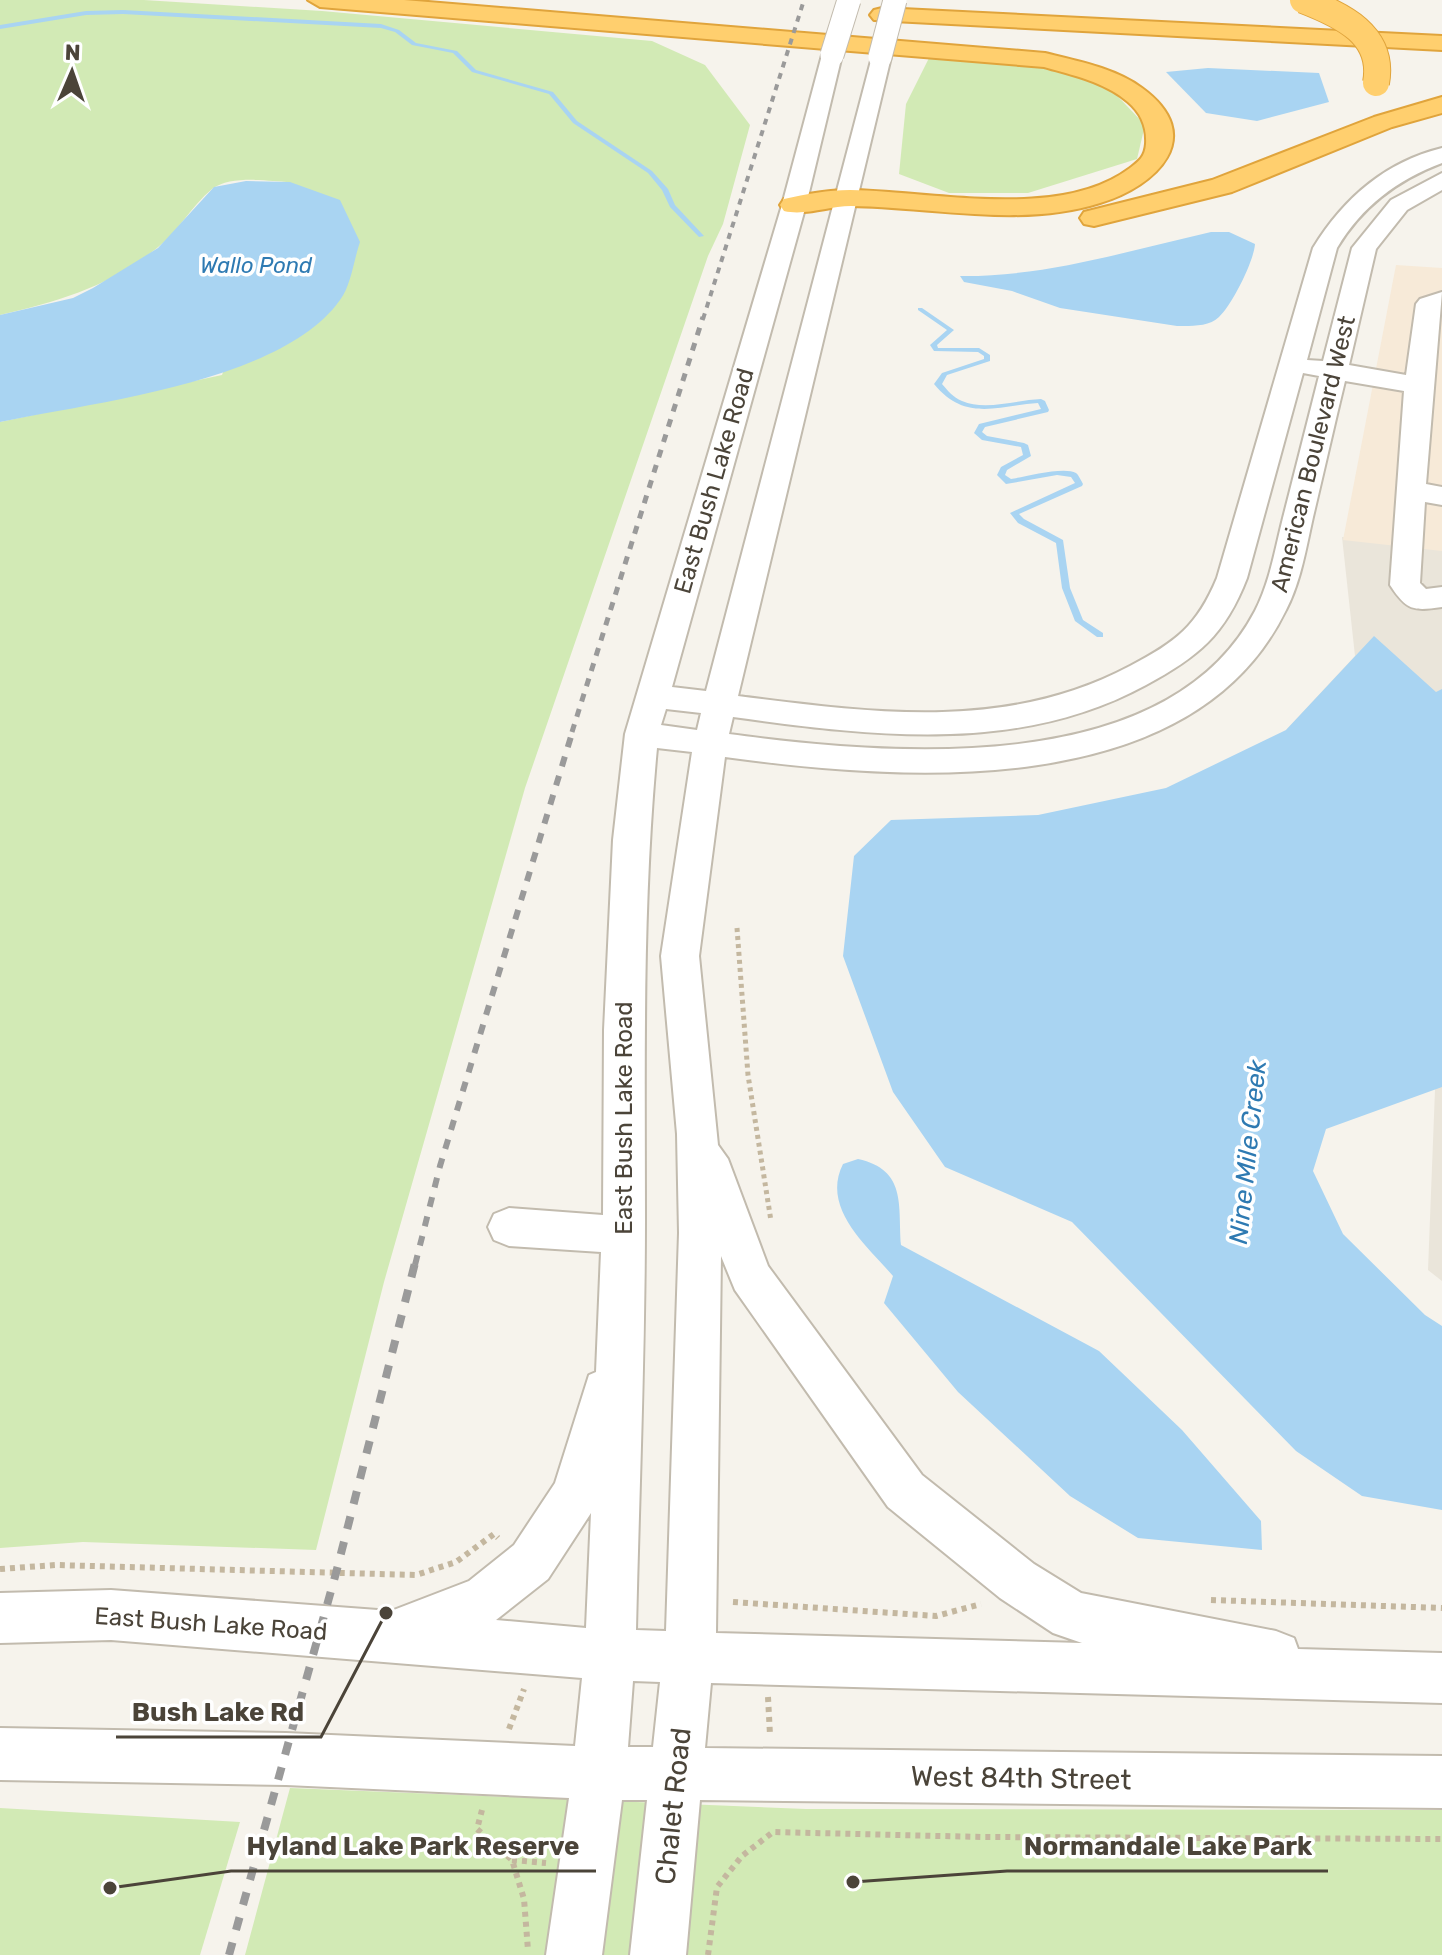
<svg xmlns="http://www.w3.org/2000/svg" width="1442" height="1955" font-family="Rubik,sans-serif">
	<rect width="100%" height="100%" fill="#f6f3ec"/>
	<!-- residential -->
	<path fill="#eae5da" d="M 1342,537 L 1442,549 L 1442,1281 L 1428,1270 L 1435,1090 L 1286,730 L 1355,656 Z"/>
	<!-- commercial -->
	<path fill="#f7ead8" d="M 1396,265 L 1442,268 L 1442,551 L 1343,540 Z"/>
	<!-- green -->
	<g fill="#d2eab5">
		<path d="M 0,0 L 144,0 L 322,11 L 652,41 L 705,65 L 750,125 L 723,224 L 708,256 L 525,788 L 384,1282 L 316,1550 L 83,1542 L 0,1548 L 0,422 L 222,375 L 290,182 C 268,181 231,175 212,189 C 191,206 178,232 157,248 C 109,287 59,301 0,315 Z"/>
		<path d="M 931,54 L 1015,60 L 1108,86 L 1145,125 L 1137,159 L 1028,193 L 949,193 L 899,174 L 906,104 Z"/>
		<path d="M 290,1788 L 806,1809 L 1442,1810 L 1442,1955 L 245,1955 Z"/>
		<path d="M 0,1808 L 240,1822 L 200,1955 L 0,1955 Z"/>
	</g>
	<!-- water -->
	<g fill="#a9d4f2">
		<path d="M 1208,68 L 1319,73 L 1329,102 L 1257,121 L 1206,113 L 1166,72 Z"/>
		<path d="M 246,181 L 290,182 L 340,200 L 360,242 C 354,259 351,286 340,300 C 282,382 95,402 0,422 L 0,315 L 73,298 L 93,288 L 158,248 L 214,187 Z"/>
		<path d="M 1211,232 L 1229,232 L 1255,244 C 1254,261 1232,305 1219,317 C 1209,327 1190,326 1177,326 L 1060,308 L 1012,291 L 964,282 L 960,276 C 1046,277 1127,251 1211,232 Z"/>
		<path d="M 1374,636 L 1436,692 L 1442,689 L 1442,1087 L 1326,1129 L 1313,1171 L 1343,1234 L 1425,1315 L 1442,1326 L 1442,1510 L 1362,1496 L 1296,1451 L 1072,1222 L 945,1167 L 893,1092 L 843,956 L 854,856 L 891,820 L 1038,815 L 1166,788 L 1286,730 Z"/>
		<path d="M 858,1159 C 907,1170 898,1205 901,1245 L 1099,1351 L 1182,1430 L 1261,1521 L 1262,1550 L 1138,1538 L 1070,1496 L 958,1392 L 884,1303 L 893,1276 C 866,1245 821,1208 843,1164 Z"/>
	</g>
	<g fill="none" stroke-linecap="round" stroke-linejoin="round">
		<!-- stream -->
		<g fill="#a9d4f2" fill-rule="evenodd">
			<path d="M 123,10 L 381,24 L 399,30 L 416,43 L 457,51 L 476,70 L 553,92 L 577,121 L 652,171 L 668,189 L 675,205 L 704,236 L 699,237 L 670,207 L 662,190 L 648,173 L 573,123 L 549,94 L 472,72 L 453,53 L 412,45 L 395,32 L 381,28 L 123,14 L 86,15 L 0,29 L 0,25 L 86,11 Z"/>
			<path d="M 918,308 L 922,308 L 954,330 L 937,345 L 938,348 L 979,348 L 990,355 L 990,361 L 947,375 L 942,384 C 948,391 953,397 962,401 C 985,411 1017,400 1041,399 L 1045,401 L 1049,410 L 1048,412 L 985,427 L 982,432 L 987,436 L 1024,443 L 1028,445 L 1031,456 L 1007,470 L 1005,475 L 1011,479 C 1024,477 1064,466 1076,473 C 1078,474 1082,482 1083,484 L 1082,486 L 1019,514 L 1024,519 L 1063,540 L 1070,588 L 1083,620 L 1103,633 L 1103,637 L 1097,637 L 1075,621 L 1062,588 L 1056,543 L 1018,523 L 1010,513 L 1075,483 L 1071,477 L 1057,475 L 1006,484 L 997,475 L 1001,467 L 1023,455 L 1021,447 L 982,440 L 974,433 L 979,424 L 1041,409 L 1038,403 C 997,406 965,422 934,384 L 942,373 L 984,359 L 984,356 L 978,352 L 934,351 L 930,345 L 947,330 L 918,310 Z"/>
		</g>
		<!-- minor casing -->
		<g stroke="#c2bbae" stroke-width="4">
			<path id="minor" d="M 832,49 L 842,55 L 806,205 L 672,687 L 706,691 L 873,53 L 880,51 L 891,57 L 738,696 C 873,713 1006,732 1130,666 C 1176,642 1197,626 1217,578 L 1313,248 C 1343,199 1385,162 1442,148 L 1442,163 C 1397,180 1362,206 1337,248 L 1307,360 L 1323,361 L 1352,248 L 1391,200 L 1442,173 L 1442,190 L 1407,210 L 1376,249 L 1349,365 L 1406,375 L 1416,304 L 1420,299 L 1442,292 L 1426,484 L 1442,487 L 1442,505 L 1425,502 L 1420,583 L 1426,589 L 1442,587 L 1442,607 C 1413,611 1407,611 1390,585 L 1404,391 L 1345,381 C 1334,426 1324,471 1313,517 C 1306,548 1301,581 1286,610 C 1192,804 902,781 725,757 L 699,956 L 718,1145 L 728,1159 L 768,1266 L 922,1475 L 1034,1564 L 1081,1593 L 1276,1631 L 1294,1638 L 1298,1649 L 1442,1653 L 1442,1703 L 711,1683 L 705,1748 L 1442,1756 L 1442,1808 L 700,1800 L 686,1955 L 630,1955 L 647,1800 L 622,1800 L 602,1955 L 546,1955 L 569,1798 L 286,1785 L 0,1780 L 0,1728 L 286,1733 L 575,1746 L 582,1678 L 111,1640 L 0,1643 L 0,1593 L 111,1590 L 391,1611 L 469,1581 L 514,1545 L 555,1483 L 589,1375 L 596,1372 L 601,1252 L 509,1246 L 494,1240 L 488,1227 L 494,1214 L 509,1208 L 603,1215 L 604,1030 L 613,840 L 625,734 L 782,205 L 822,55 ZM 1303,373 L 1319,376 C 1307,424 1295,471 1283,518 C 1275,549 1270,582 1255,611 C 1166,781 886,755 729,734 L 733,717 C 872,736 1018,755 1146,685 C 1198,657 1225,635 1247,578 ZM 666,709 L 701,713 L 697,730 L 661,725 ZM 657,748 L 692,752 L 661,956 L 677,1134 L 679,1233 L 666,1631 L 636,1630 C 639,1493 645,1356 645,1219 C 645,1060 642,907 657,748 ZM 721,1256 L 735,1290 L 888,1507 L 1000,1598 L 1053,1633 L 1082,1643 L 716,1633 ZM 591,1513 L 586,1628 L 496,1620 L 548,1579 ZM 633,1681 L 660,1682 L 653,1747 L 628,1747 Z"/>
		</g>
		<!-- highway casing -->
		<g stroke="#e0a43c" stroke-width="4">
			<g id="highway">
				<path d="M 308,0 L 404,0 L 1045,53 C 1077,61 1115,68 1142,88 C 1208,136 1157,186 1100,203 C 1021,228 932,207 851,206 C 829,206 805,216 784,211 L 780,205 L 784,199 C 806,194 828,190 850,190 C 933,191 1060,221 1130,168 C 1139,161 1145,157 1146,144 C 1147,127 1141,113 1128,102 C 1105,82 1072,75 1044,67 L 320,7 Z"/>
				<path d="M 882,8 L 1442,36 L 1442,50 L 874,20 L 870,15 L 874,10 Z"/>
				<path d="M 1442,97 L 1442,113 L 1392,127 L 1232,192 L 1094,226 L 1084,224 L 1080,218 L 1084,212 L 1212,180 L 1374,117 Z"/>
			</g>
		</g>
		<!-- path-far1 -->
		<path stroke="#c4b79f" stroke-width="5" stroke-dasharray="4 4" stroke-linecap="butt" d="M 737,928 L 748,1075 L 771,1221"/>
		<!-- path -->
		<g stroke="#c4b79f" stroke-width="6" stroke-dasharray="5 5" stroke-linecap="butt">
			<path d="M 0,1569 L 56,1565 L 416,1575 L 456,1562 L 494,1534 L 498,1538"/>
			<path d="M 1211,1600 L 1442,1608"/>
			<path d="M 733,1602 L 936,1616 L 981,1604"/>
			<path d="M 768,1697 L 770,1735"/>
			<path d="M 509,1729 L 524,1689"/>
			<path d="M 482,1810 L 477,1829 L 512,1860 L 524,1899 L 528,1950"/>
			<path d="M 512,1860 L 546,1863"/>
			<path d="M 708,1955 L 717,1887 L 742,1856 L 773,1832 L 982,1837 L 1442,1839"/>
		</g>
		<!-- minor -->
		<use href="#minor" fill="#fff" fill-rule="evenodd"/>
		<!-- highway -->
		<use href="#highway" fill="#ffcf6e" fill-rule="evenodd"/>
		<!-- rail-far3 -->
		<path stroke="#9a9a9a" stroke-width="4" stroke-dasharray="6 6" stroke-linecap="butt" d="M 703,319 L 804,0"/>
		<!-- rail-far2 -->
		<path stroke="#9a9a9a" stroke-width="5" stroke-dasharray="8 8" stroke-linecap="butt" d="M 572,732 L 703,317"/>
		<!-- rail-far1 -->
		<path stroke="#9a9a9a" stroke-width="6" stroke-dasharray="10 10" stroke-linecap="butt" d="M 415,1265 L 440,1166 L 573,730"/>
		<!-- rail -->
		<path stroke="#9a9a9a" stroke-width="8" stroke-dasharray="13 13" stroke-linecap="butt" d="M 229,1955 L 336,1573 L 415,1263"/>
		<!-- minor-bridge casing -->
		<g stroke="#c2bbae" stroke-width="25" stroke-linecap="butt">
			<g id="minor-bridge">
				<path d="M 832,55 L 849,0"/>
				<path d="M 880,57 L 895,0"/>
			</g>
		</g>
		<!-- highway-bridge casing -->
		<g stroke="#e0a43c" stroke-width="28" stroke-linecap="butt">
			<path id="highway-bridge" d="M 1303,0 C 1342,15 1385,35 1376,83"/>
		</g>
		<!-- minor-bridge -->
		<use href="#minor-bridge" stroke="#fff" stroke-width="23"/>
		<!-- highway-bridge -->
		<use href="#highway-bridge" stroke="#ffcf6e" stroke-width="26"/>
	</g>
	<g text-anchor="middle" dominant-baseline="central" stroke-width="7" stroke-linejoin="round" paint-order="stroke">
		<!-- far-water labels -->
		<g font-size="22" font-style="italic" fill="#2e7ab2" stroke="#fff">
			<text x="256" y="265">Wallo Pond</text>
		</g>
		<!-- street labels -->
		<g font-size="24" fill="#4b4439" stroke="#fff">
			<text transform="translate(1313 454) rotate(-76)">American Boulevard West</text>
			<text transform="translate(714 481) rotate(-74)">East Bush Lake Road</text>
			<text transform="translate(624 1118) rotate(-90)">East Bush Lake Road</text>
			<text transform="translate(211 1624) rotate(4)">East Bush Lake Road</text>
		</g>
		<!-- water labels -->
		<g font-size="26" font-style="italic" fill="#2e7ab2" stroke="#fff">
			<text transform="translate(1248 1152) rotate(-84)">Nine Mile Creek</text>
		</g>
		<!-- near-street labels -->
		<g font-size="28" fill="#4b4439" stroke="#fff">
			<text transform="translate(1021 1778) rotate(1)">West 84th Street</text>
			<text transform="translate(673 1806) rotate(-84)">Chalet Road</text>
		</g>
	</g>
	<!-- callouts -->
	<path fill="none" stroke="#4b4439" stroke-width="3" d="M386 1613L321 1737H116M853 1882L1007 1871H1328M110 1888L231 1871H596"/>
	<g fill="#4b4439" stroke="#fff" stroke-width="3">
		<circle cx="386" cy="1613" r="8"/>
		<circle cx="853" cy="1882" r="8"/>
		<circle cx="110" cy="1888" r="8"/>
	</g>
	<g font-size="26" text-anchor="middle" font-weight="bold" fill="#4b4439" stroke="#fff" stroke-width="7" stroke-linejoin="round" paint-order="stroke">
		<text x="218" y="1721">Bush Lake Rd</text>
		<text x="1168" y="1855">Normandale Lake Park</text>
		<text x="413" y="1855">Hyland Lake Park Reserve</text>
	</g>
	<!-- north arrow -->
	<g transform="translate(72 72) rotate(2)" stroke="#ffffff" stroke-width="6" paint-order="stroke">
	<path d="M0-6L14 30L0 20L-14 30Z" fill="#4b4439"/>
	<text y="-12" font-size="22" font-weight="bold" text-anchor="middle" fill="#4b4439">N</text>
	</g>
</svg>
